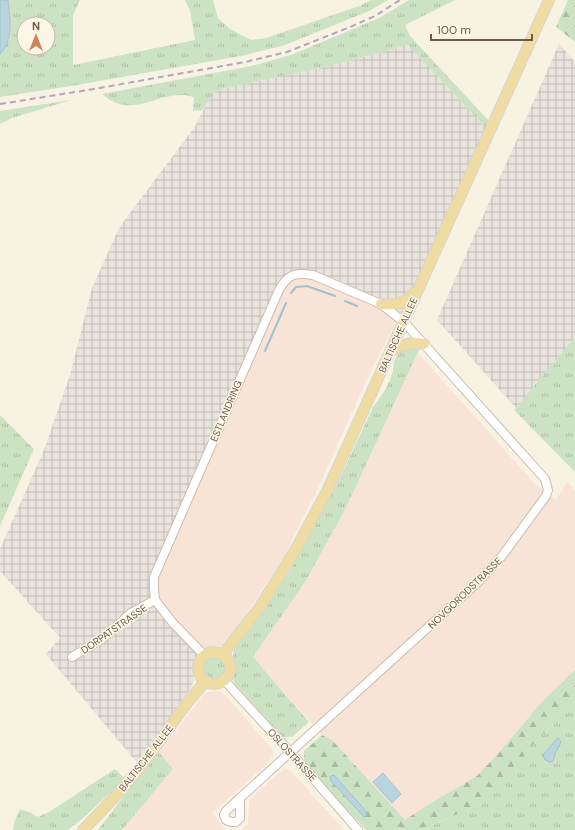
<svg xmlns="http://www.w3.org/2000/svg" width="575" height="830" font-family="'DM Sans',sans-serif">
	<defs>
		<pattern id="industrial-grid" width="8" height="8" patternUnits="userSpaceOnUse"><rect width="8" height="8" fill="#e8e3dc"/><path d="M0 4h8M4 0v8" fill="none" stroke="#c0bbb5"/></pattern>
		<pattern id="grass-tufts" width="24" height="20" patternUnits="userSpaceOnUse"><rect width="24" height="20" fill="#cce3c3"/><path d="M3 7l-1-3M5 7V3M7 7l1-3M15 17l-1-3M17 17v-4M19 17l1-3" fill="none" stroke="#aabba1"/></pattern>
		<pattern id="forest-firs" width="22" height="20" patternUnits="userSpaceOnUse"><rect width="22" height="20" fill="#cce3c3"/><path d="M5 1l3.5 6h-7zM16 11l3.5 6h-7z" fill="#aabba1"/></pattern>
	</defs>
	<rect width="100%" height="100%" fill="#f8f2e2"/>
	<!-- commercial -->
	<g fill="#f7e4d7">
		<path d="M 302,273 L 344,289 L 399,318 L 372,368 L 319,486 L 284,556 L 234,633 L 220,646 L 208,647 L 204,649 L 155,600 L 154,588 L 160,564 L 285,280 Z"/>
		<path d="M 418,353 L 534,483 L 556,500 L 567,482 L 575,490 L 575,670 L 540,704 L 502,749 L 477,776 L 429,804 L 405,821 L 332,740 L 322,735 L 253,657 L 305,582 L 344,512 Z"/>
		<path d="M 215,691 L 220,691 L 226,696 L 272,749 L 273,753 L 273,756 L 268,763 L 212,813 L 226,830 L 122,830 L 173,769 L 159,753 L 203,695 L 208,692 Z"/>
		<path d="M 284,769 L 290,770 L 344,830 L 241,830 L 248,824 L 249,800 Z"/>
	</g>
	<!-- industrial -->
	<g fill="url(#industrial-grid)">
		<path d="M 559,44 L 575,62 L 575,337 L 516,408 L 437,320 Z"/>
		<path d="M 408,45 L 486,128 L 411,297 L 399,318 L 381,304 L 313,275 L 285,280 L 154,577 L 155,600 L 200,652 L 194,659 L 193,669 L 194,680 L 192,686 L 137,763 L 46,654 L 60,638 L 0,571 L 0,549 L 44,450 L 70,375 L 92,288 L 115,237 L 121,225 L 194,128 L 210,98 L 217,90 L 325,67 Z"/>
	</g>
	<!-- grass -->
	<g fill="url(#grass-tufts)" fill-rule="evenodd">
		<path d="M 8,0 L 80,0 L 73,15 L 73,65 L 195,40 L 190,10 L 185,0 L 213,0 L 218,18 L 230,29 L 251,40 L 266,38 L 359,6 L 371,0 L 388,0 L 369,11 L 285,45 L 241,56 L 71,86 L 0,97 L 0,54 C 15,39 10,19 8,0 ZM 24,24 L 48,24 L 48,48 L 24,48 Z"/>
		<path d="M 409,0 L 455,0 L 405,25 L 410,36 L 489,121 L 486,128 L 408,45 L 325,67 L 217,90 L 210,98 L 203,110 L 193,111 L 194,97 C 160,86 135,123 102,94 L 251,66 L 291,55 L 379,18 Z"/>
		<path d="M 71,100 L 12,118 L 0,124 L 0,111 Z"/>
		<path d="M 575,337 L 575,472 L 514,410 Z"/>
		<path d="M 410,346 L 420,348 L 344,512 L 305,582 L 253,657 L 309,722 L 292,737 L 283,737 L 235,684 L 233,678 L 235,666 L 233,655 L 234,650 L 289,572 L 312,531 L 340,478 L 373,407 L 384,392 L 390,380 L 393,371 L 394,361 L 399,352 Z"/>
		<path d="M 0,415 L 34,449 L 0,526 Z"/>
		<circle cx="214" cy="667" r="12"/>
		<path d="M 575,702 L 575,830 L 426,830 L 430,826 L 472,808 L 532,745 Z"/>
		<path d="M 158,751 L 173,769 L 122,830 L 98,830 Z"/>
		<path d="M 115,769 L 125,779 L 82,819 L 68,830 L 13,830 L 14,823 L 20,809 L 29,812 L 38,817 L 49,812 Z"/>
	</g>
	<!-- forest -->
	<g fill="url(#forest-firs)">
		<path d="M 568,0 L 575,0 L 575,42 L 556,27 Z"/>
		<path d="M 575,670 L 575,702 L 532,745 L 487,798 L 472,808 L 430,826 L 426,830 L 366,830 L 326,788 L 304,760 L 304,751 L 322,735 L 332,740 L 405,820 L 429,804 L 477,776 L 502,749 L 540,704 Z"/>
	</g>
	<!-- water -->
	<g fill="#b9d4de" stroke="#a1c2cf">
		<path d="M 0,0 L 8,0 C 10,19 14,39 0,54 Z"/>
		<path d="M 558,738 L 561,742 L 556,752 L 553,761 L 550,762 L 545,760 L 543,755 Z"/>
		<path d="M 383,773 L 401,794 L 392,803 L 373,782 Z"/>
		<path d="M 332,775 L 335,776 L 366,811 L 367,815 L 364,817 L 331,781 L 330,777 Z"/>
	</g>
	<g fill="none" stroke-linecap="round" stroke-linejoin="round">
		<!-- stream -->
		<g stroke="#a1c2cf" stroke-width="2">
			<path d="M 291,293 L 296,287 L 307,286 L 335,296"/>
			<path d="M 345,301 L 357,306"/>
			<path d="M 265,351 L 286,303"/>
		</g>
		<!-- minor casing -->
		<g stroke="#c9bdad" stroke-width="10">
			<g id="minor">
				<path d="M 204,655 L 173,623 L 155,600 L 154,588 L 154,577 L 279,290 C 288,274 295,272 313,275 L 381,304 L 404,322 L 545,479 L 548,490 L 546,496 L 502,556 L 478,582 L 240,798 L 226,811 L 224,815 L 226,820 L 231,822 L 236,822 L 240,818 L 240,798"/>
				<path d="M 72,657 L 102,639 L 131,613 L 155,600"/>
				<path d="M 224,680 L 290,752 L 358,830"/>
			</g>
		</g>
		<!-- major casing -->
		<g stroke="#d9d4d0" stroke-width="12">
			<g id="major">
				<path d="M 381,304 C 397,305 404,304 415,292"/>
				<path d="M 391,351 C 402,345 411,341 424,344"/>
				<circle cx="214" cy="668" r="16"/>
				<path d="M 224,656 L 227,649 L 260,607 L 297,547 L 328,489 L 549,0"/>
				<path d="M 83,830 L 111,801 L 140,768 L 190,699 L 205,682"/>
			</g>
		</g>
		<!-- minor -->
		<use href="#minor" stroke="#fff" stroke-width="8"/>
		<!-- major -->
		<use href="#major" stroke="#efdca2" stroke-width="10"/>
		<!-- rail -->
		<path stroke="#b6a3bf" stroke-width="2" stroke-dasharray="6 4" stroke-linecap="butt" d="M 0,104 L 94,89 L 245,62 L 287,52 L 350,27 L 375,16 L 400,0"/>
	</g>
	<g text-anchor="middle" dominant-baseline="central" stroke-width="3" stroke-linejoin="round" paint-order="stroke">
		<!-- street labels -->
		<g font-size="10" fill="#6c5b4c" stroke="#fcf6e7">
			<text transform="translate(398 335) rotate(-66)">BALTISCHE ALLEE</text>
			<text transform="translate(226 411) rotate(-67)">ESTLANDRING</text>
			<text transform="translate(465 593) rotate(-44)">NOVGORODSTRASSE</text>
			<text transform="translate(114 629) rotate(-35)">DORPATSTRASSE</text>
			<text transform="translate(292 755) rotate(48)">OSLOSTRASSE</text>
			<text transform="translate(146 758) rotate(-52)">BALTISCHE ALLEE</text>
		</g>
	</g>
	<!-- north arrow -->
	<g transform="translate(36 36)"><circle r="19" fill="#fcf6e7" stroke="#c2b8a9"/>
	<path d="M0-3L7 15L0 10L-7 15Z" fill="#d28256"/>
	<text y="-6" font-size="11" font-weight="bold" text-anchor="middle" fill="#6c5b4c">N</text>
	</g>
	<!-- scale -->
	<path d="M431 34v6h101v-6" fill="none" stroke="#6c5b4c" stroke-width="2"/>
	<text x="437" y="34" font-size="12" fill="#6c5b4c" stroke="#fcf6e7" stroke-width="3" paint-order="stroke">100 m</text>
</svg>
